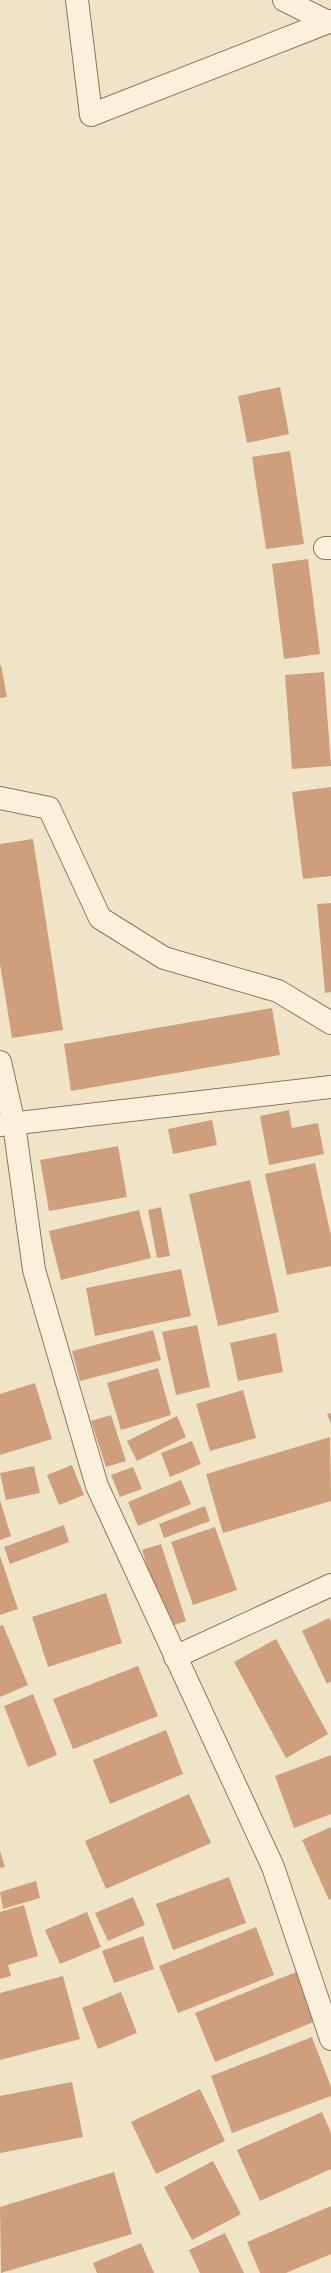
<svg xmlns="http://www.w3.org/2000/svg" width="331" height="2273" font-family="Bitter,serif">
	<rect width="100%" height="100%" fill="#f0e4c8"/>
	<!-- building -->
	<g fill="#cf9f7d">
		<path d="M 280,387 L 289,434 L 247,443 L 238,396 Z"/>
		<path d="M 290,451 L 304,544 L 266,549 L 252,457 Z"/>
		<path d="M 308,559 L 320,654 L 284,659 L 272,564 Z"/>
		<path d="M 1,665 L 7,697 L 0,698 L 0,666 Z"/>
		<path d="M 324,672 L 331,766 L 292,769 L 285,675 Z"/>
		<path d="M 331,787 L 331,876 L 303,879 L 292,792 Z"/>
		<path d="M 33,839 L 63,1030 L 12,1038 L 0,964 L 0,844 Z"/>
		<path d="M 331,903 L 331,992 L 325,993 L 317,904 Z"/>
		<path d="M 272,1008 L 280,1055 L 71,1091 L 64,1044 Z"/>
		<path d="M 289,1110 L 292,1128 L 318,1123 L 324,1154 L 269,1165 L 260,1116 Z"/>
		<path d="M 212,1120 L 217,1145 L 173,1154 L 168,1129 Z"/>
		<path d="M 118,1146 L 127,1197 L 49,1211 L 40,1160 Z"/>
		<path d="M 315,1163 L 331,1236 L 331,1266 L 287,1275 L 265,1174 Z"/>
		<path d="M 250,1180 L 279,1312 L 218,1326 L 189,1194 Z"/>
		<path d="M 161,1207 L 170,1256 L 157,1258 L 148,1210 Z"/>
		<path d="M 139,1210 L 151,1258 L 61,1280 L 49,1231 Z"/>
		<path d="M 181,1269 L 191,1316 L 95,1336 L 86,1288 Z"/>
		<path d="M 197,1325 L 210,1387 L 176,1395 L 162,1332 Z"/>
		<path d="M 153,1330 L 161,1360 L 80,1381 L 72,1351 Z"/>
		<path d="M 276,1333 L 283,1372 L 238,1381 L 230,1343 Z"/>
		<path d="M 158,1368 L 171,1415 L 121,1430 L 107,1383 Z"/>
		<path d="M 35,1383 L 52,1439 L 0,1455 L 0,1394 Z"/>
		<path d="M 243,1390 L 256,1438 L 210,1451 L 196,1404 Z"/>
		<path d="M 331,1413 L 331,1424 L 327,1414 Z"/>
		<path d="M 111,1415 L 126,1461 L 106,1467 L 91,1421 Z"/>
		<path d="M 177,1416 L 186,1437 L 137,1461 L 127,1441 Z"/>
		<path d="M 330,1437 L 331,1501 L 223,1533 L 206,1474 Z"/>
		<path d="M 192,1441 L 201,1464 L 170,1477 L 161,1453 Z"/>
		<path d="M 72,1465 L 84,1495 L 59,1505 L 47,1475 Z"/>
		<path d="M 34,1466 L 40,1493 L 6,1500 L 0,1473 Z"/>
		<path d="M 133,1467 L 142,1489 L 120,1497 L 111,1475 Z"/>
		<path d="M 181,1480 L 191,1504 L 138,1526 L 128,1502 Z"/>
		<path d="M 0,1500 L 11,1536 L 0,1540 Z"/>
		<path d="M 205,1506 L 210,1521 L 164,1538 L 159,1524 Z"/>
		<path d="M 64,1525 L 69,1542 L 10,1564 L 4,1547 Z"/>
		<path d="M 215,1527 L 237,1590 L 193,1605 L 171,1542 Z"/>
		<path d="M 161,1544 L 186,1621 L 166,1628 L 142,1550 Z"/>
		<path d="M 0,1556 L 18,1609 L 0,1615 Z"/>
		<path d="M 106,1593 L 122,1643 L 48,1667 L 32,1617 Z"/>
		<path d="M 329,1618 L 331,1622 L 331,1681 L 327,1684 L 302,1631 Z"/>
		<path d="M 3,1625 L 28,1685 L 0,1697 L 0,1626 Z"/>
		<path d="M 276,1639 L 328,1734 L 286,1758 L 234,1662 Z"/>
		<path d="M 138,1666 L 158,1716 L 73,1749 L 53,1699 Z"/>
		<path d="M 33,1694 L 57,1755 L 28,1767 L 4,1706 Z"/>
		<path d="M 166,1730 L 183,1774 L 110,1804 L 93,1760 Z"/>
		<path d="M 331,1755 L 331,1814 L 294,1828 L 275,1776 Z"/>
		<path d="M 189,1794 L 211,1843 L 106,1889 L 85,1841 Z"/>
		<path d="M 331,1827 L 331,1899 L 329,1900 L 302,1840 Z"/>
		<path d="M 0,1851 L 5,1867 L 0,1868 Z"/>
		<path d="M 229,1877 L 246,1923 L 173,1950 L 156,1904 Z"/>
		<path d="M 36,1881 L 40,1898 L 3,1909 L 0,1892 Z"/>
		<path d="M 133,1897 L 145,1925 L 108,1941 L 95,1913 Z"/>
		<path d="M 24,1905 L 38,1956 L 8,1965 L 11,1976 L 0,1979 L 0,1912 Z"/>
		<path d="M 87,1912 L 101,1947 L 60,1964 L 45,1930 Z"/>
		<path d="M 256,1927 L 274,1975 L 178,2013 L 159,1966 Z"/>
		<path d="M 143,1936 L 154,1969 L 114,1983 L 102,1951 Z"/>
		<path d="M 301,1970 L 321,2019 L 215,2062 L 195,2013 Z"/>
		<path d="M 63,1976 L 80,2039 L 0,2060 L 0,1993 Z"/>
		<path d="M 121,1992 L 137,2033 L 98,2049 L 82,2008 Z"/>
		<path d="M 312,2037 L 331,2087 L 331,2096 L 232,2133 L 211,2076 Z"/>
		<path d="M 72,2082 L 83,2137 L 0,2153 L 0,2096 Z"/>
		<path d="M 200,2089 L 225,2141 L 156,2174 L 131,2122 Z"/>
		<path d="M 322,2112 L 331,2133 L 331,2169 L 260,2201 L 237,2150 Z"/>
		<path d="M 213,2161 L 241,2214 L 192,2240 L 164,2187 Z"/>
		<path d="M 114,2172 L 132,2234 L 1,2273 L 0,2207 Z"/>
		<path d="M 331,2206 L 331,2254 L 286,2273 L 260,2273 L 247,2242 Z"/>
		<path d="M 225,2233 L 244,2273 L 200,2273 L 189,2250 Z"/>
		<path d="M 141,2243 L 154,2273 L 97,2273 L 93,2263 Z"/>
	</g>
	<g fill="none" stroke-linecap="round" stroke-linejoin="round">
		<!-- minor casing -->
		<g stroke="#8d765c" stroke-width="24">
			<g id="minor">
				<path d="M 77,0 L 91,115 L 331,21"/>
				<path d="M 284,0 L 328,22"/>
				<path d="M 325,548 L 331,548"/>
				<path d="M 0,798 L 49,808 L 100,918 L 164,958 L 278,991 L 331,1023"/>
				<path d="M 0,1062 L 14,1124 L 34,1270 L 97,1486 L 273,1867 L 331,2039"/>
				<path d="M 0,1125 L 331,1087"/>
				<path d="M 175,1657 L 331,1585"/>
			</g>
		</g>
		<!-- minor -->
		<use href="#minor" stroke="#faf1dc" stroke-width="22"/>
	</g>
</svg>
